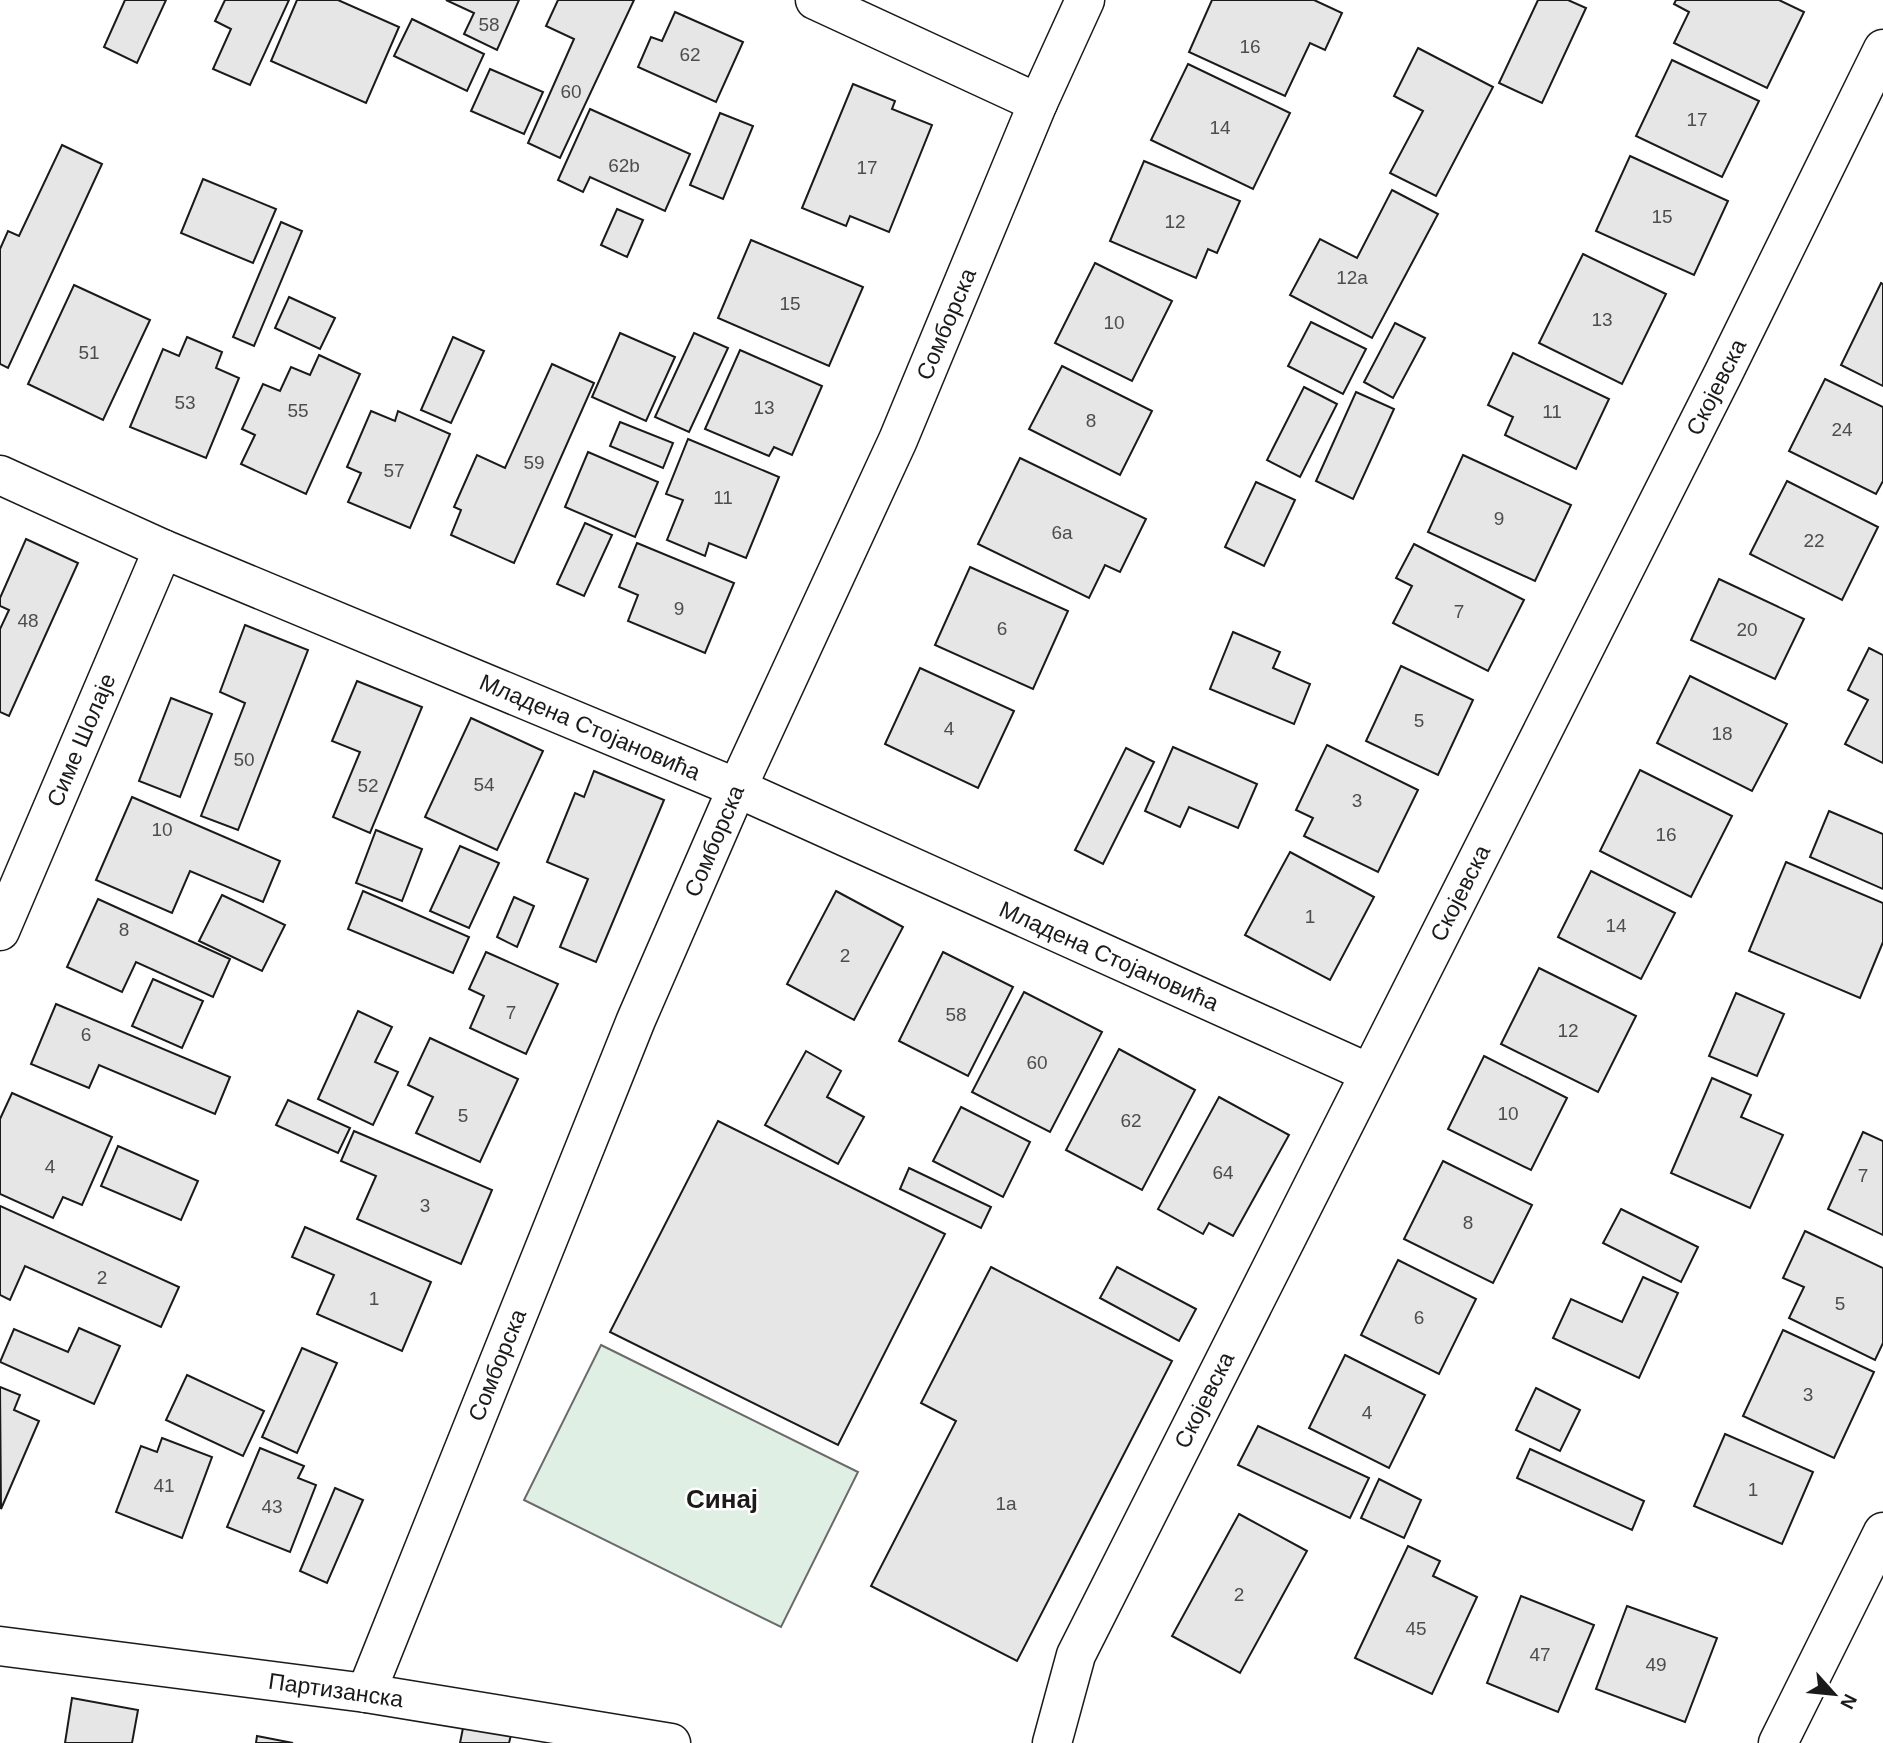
<svg xmlns="http://www.w3.org/2000/svg" width="1883" height="1743" font-family="Helvetica,sans-serif">
	<rect width="100%" height="100%" fill="#fff"/>
	<!-- green -->
	<path fill="#e0efe3" stroke="#6a6a6a" stroke-width="2" d="M 601,1345 L 858,1472 L 781,1627 L 524,1500 Z"/>
	<!-- building -->
	<g fill="#e6e6e6" stroke="#1a1a1a" stroke-width="2">
		<path d="M 125,0 L 166,0 L 137,63 L 104,47 Z"/>
		<path d="M 225,0 L 289,0 L 250,85 L 213,69 L 231,29 L 215,21 Z"/>
		<path d="M 297,0 L 338,0 L 399,27 L 366,103 L 271,61 Z"/>
		<path d="M 446,0 L 519,0 L 497,50 L 464,34 L 474,13 Z"/>
		<path d="M 558,0 L 634,0 L 560,158 L 528,143 L 574,39 L 546,26 Z"/>
		<path d="M 1212,0 L 1314,0 L 1342,13 L 1325,50 L 1310,43 L 1285,96 L 1189,52 Z"/>
		<path d="M 1538,0 L 1568,0 L 1586,8 L 1542,103 L 1499,83 Z"/>
		<path d="M 1676,0 L 1779,0 L 1804,12 L 1767,88 L 1674,43 L 1689,12 L 1674,4 Z"/>
		<path d="M 675,12 L 743,42 L 716,102 L 638,67 L 651,37 L 662,41 Z"/>
		<path d="M 412,19 L 484,54 L 467,91 L 394,56 Z"/>
		<path d="M 1418,48 L 1493,87 L 1436,196 L 1390,173 L 1423,111 L 1394,96 Z"/>
		<path d="M 1672,60 L 1759,101 L 1722,177 L 1636,136 Z"/>
		<path d="M 1188,64 L 1290,113 L 1253,189 L 1151,140 Z"/>
		<path d="M 490,69 L 543,92 L 524,134 L 471,111 Z"/>
		<path d="M 853,84 L 895,101 L 892,109 L 932,125 L 889,232 L 850,216 L 846,226 L 802,208 Z"/>
		<path d="M 590,109 L 690,154 L 665,211 L 590,177 L 583,192 L 558,180 Z"/>
		<path d="M 720,113 L 753,126 L 723,199 L 690,185 Z"/>
		<path d="M 62,145 L 102,164 L 8,368 L 0,364 L 0,249 L 8,231 L 19,236 Z"/>
		<path d="M 1630,156 L 1728,201 L 1694,275 L 1596,231 Z"/>
		<path d="M 1144,161 L 1240,201 L 1217,253 L 1208,249 L 1196,278 L 1110,241 Z"/>
		<path d="M 203,179 L 276,209 L 253,263 L 181,233 Z"/>
		<path d="M 1392,190 L 1438,214 L 1372,338 L 1290,295 L 1320,239 L 1357,258 Z"/>
		<path d="M 617,209 L 643,220 L 627,257 L 601,245 Z"/>
		<path d="M 281,222 L 302,231 L 254,346 L 233,337 Z"/>
		<path d="M 751,240 L 863,287 L 829,366 L 718,318 Z"/>
		<path d="M 1583,254 L 1666,294 L 1622,384 L 1539,343 Z"/>
		<path d="M 1095,263 L 1172,301 L 1132,381 L 1055,343 Z"/>
		<path d="M 1881,283 L 1883,284 L 1883,386 L 1841,365 Z"/>
		<path d="M 74,285 L 150,320 L 103,420 L 28,384 Z"/>
		<path d="M 289,297 L 335,318 L 320,349 L 275,328 Z"/>
		<path d="M 1311,322 L 1366,349 L 1343,394 L 1288,366 Z"/>
		<path d="M 1395,323 L 1425,338 L 1393,398 L 1364,382 Z"/>
		<path d="M 620,333 L 675,357 L 646,421 L 592,397 Z"/>
		<path d="M 694,333 L 728,348 L 689,432 L 655,417 Z"/>
		<path d="M 187,337 L 222,352 L 216,368 L 239,378 L 206,458 L 130,427 L 163,349 L 179,356 Z"/>
		<path d="M 453,337 L 484,351 L 451,423 L 421,410 Z"/>
		<path d="M 740,350 L 822,386 L 792,455 L 774,447 L 769,456 L 705,429 Z"/>
		<path d="M 1513,353 L 1609,399 L 1576,469 L 1505,435 L 1513,417 L 1488,405 Z"/>
		<path d="M 319,355 L 360,374 L 306,494 L 241,464 L 255,435 L 242,429 L 263,384 L 280,391 L 291,367 L 310,375 Z"/>
		<path d="M 552,364 L 594,383 L 514,563 L 451,535 L 461,510 L 454,507 L 477,455 L 505,468 Z"/>
		<path d="M 1062,366 L 1152,411 L 1120,475 L 1029,429 Z"/>
		<path d="M 1825,379 L 1883,407 L 1883,481 L 1876,494 L 1789,451 Z"/>
		<path d="M 1304,387 L 1337,404 L 1300,477 L 1267,460 Z"/>
		<path d="M 1356,392 L 1394,409 L 1353,499 L 1316,481 Z"/>
		<path d="M 371,411 L 395,421 L 398,411 L 450,434 L 410,528 L 348,502 L 361,473 L 347,467 Z"/>
		<path d="M 620,422 L 673,443 L 663,468 L 610,446 Z"/>
		<path d="M 688,439 L 779,477 L 746,558 L 709,543 L 705,556 L 667,540 L 683,500 L 666,494 Z"/>
		<path d="M 588,452 L 658,482 L 635,537 L 565,507 Z"/>
		<path d="M 1463,455 L 1571,505 L 1535,581 L 1428,532 Z"/>
		<path d="M 1020,458 L 1146,519 L 1120,572 L 1105,565 L 1089,598 L 978,544 Z"/>
		<path d="M 1787,481 L 1878,527 L 1842,600 L 1750,554 Z"/>
		<path d="M 1256,482 L 1295,500 L 1264,566 L 1225,547 Z"/>
		<path d="M 585,523 L 612,535 L 584,596 L 557,584 Z"/>
		<path d="M 26,539 L 78,563 L 9,716 L 0,712 L 0,629 L 9,610 L 0,606 L 0,598 Z"/>
		<path d="M 637,543 L 734,583 L 705,653 L 628,621 L 638,595 L 619,587 Z"/>
		<path d="M 1414,544 L 1524,600 L 1488,671 L 1393,623 L 1412,586 L 1396,578 Z"/>
		<path d="M 970,567 L 1068,611 L 1033,689 L 935,645 Z"/>
		<path d="M 1719,579 L 1804,619 L 1775,679 L 1691,640 Z"/>
		<path d="M 245,625 L 308,650 L 238,830 L 201,816 L 245,703 L 220,692 Z"/>
		<path d="M 1233,632 L 1280,652 L 1273,668 L 1310,684 L 1294,724 L 1210,689 Z"/>
		<path d="M 1869,648 L 1883,655 L 1883,763 L 1845,744 L 1868,700 L 1848,690 Z"/>
		<path d="M 1401,666 L 1473,700 L 1438,775 L 1366,741 Z"/>
		<path d="M 920,668 L 1014,711 L 978,788 L 885,744 Z"/>
		<path d="M 1690,676 L 1787,724 L 1752,791 L 1657,743 Z"/>
		<path d="M 357,681 L 422,707 L 370,833 L 333,817 L 360,752 L 332,741 Z"/>
		<path d="M 171,698 L 212,714 L 180,797 L 139,781 Z"/>
		<path d="M 471,718 L 543,751 L 497,850 L 425,817 Z"/>
		<path d="M 1327,745 L 1418,790 L 1378,872 L 1304,836 L 1313,818 L 1296,810 Z"/>
		<path d="M 1173,747 L 1257,784 L 1238,828 L 1189,807 L 1180,827 L 1145,811 Z"/>
		<path d="M 1126,748 L 1154,762 L 1103,864 L 1075,850 Z"/>
		<path d="M 1640,770 L 1732,816 L 1691,897 L 1600,851 Z"/>
		<path d="M 594,771 L 664,800 L 596,962 L 560,947 L 588,879 L 547,862 L 575,793 L 584,797 Z"/>
		<path d="M 132,797 L 280,861 L 263,902 L 190,871 L 172,913 L 96,880 Z"/>
		<path d="M 1829,811 L 1883,834 L 1883,889 L 1810,857 Z"/>
		<path d="M 376,830 L 422,849 L 402,901 L 356,883 Z"/>
		<path d="M 460,846 L 499,863 L 469,928 L 430,911 Z"/>
		<path d="M 1290,852 L 1374,897 L 1330,980 L 1245,935 Z"/>
		<path d="M 1786,862 L 1883,903 L 1883,942 L 1860,998 L 1749,951 Z"/>
		<path d="M 1591,871 L 1675,913 L 1641,979 L 1558,937 Z"/>
		<path d="M 363,891 L 469,937 L 453,973 L 348,929 Z"/>
		<path d="M 836,891 L 903,927 L 854,1020 L 787,984 Z"/>
		<path d="M 222,895 L 285,925 L 262,971 L 199,941 Z"/>
		<path d="M 514,897 L 534,906 L 517,947 L 497,937 Z"/>
		<path d="M 98,899 L 230,959 L 213,997 L 136,962 L 122,992 L 67,967 Z"/>
		<path d="M 486,952 L 558,984 L 526,1054 L 470,1028 L 484,996 L 469,989 Z"/>
		<path d="M 943,952 L 1013,987 L 968,1076 L 899,1041 Z"/>
		<path d="M 1539,968 L 1636,1016 L 1598,1092 L 1501,1044 Z"/>
		<path d="M 153,979 L 203,1001 L 182,1048 L 132,1026 Z"/>
		<path d="M 1024,992 L 1102,1032 L 1050,1132 L 972,1092 Z"/>
		<path d="M 1736,993 L 1784,1014 L 1757,1076 L 1709,1056 Z"/>
		<path d="M 56,1004 L 230,1077 L 215,1114 L 99,1065 L 89,1088 L 31,1064 Z"/>
		<path d="M 358,1011 L 392,1027 L 375,1062 L 398,1072 L 373,1125 L 318,1099 Z"/>
		<path d="M 430,1038 L 518,1079 L 480,1162 L 416,1133 L 433,1097 L 408,1085 Z"/>
		<path d="M 1119,1049 L 1195,1090 L 1142,1190 L 1066,1150 Z"/>
		<path d="M 806,1051 L 841,1071 L 827,1097 L 864,1117 L 838,1164 L 765,1125 Z"/>
		<path d="M 1484,1056 L 1567,1098 L 1531,1170 L 1448,1129 Z"/>
		<path d="M 1712,1078 L 1751,1095 L 1741,1117 L 1783,1135 L 1750,1208 L 1671,1173 Z"/>
		<path d="M 12,1093 L 112,1137 L 82,1205 L 63,1197 L 53,1218 L 0,1194 L 0,1119 Z"/>
		<path d="M 1219,1097 L 1289,1135 L 1233,1236 L 1209,1223 L 1203,1234 L 1158,1209 Z"/>
		<path d="M 288,1100 L 350,1128 L 338,1153 L 276,1125 Z"/>
		<path d="M 961,1107 L 1030,1142 L 1003,1197 L 933,1161 Z"/>
		<path d="M 718,1121 L 945,1234 L 838,1445 L 610,1332 Z"/>
		<path d="M 354,1131 L 492,1190 L 461,1264 L 357,1219 L 376,1176 L 341,1161 Z"/>
		<path d="M 1863,1132 L 1883,1141 L 1883,1235 L 1828,1209 Z"/>
		<path d="M 118,1146 L 198,1181 L 181,1220 L 101,1186 Z"/>
		<path d="M 1443,1161 L 1532,1205 L 1493,1283 L 1404,1239 Z"/>
		<path d="M 909,1168 L 991,1207 L 981,1228 L 900,1189 Z"/>
		<path d="M 0,1206 L 179,1287 L 161,1327 L 25,1266 L 10,1300 L 0,1295 Z"/>
		<path d="M 1621,1209 L 1698,1247 L 1681,1282 L 1603,1243 Z"/>
		<path d="M 305,1227 L 431,1282 L 402,1351 L 317,1314 L 334,1275 L 292,1257 Z"/>
		<path d="M 1805,1231 L 1883,1268 L 1883,1343 L 1875,1360 L 1789,1318 L 1804,1287 L 1783,1278 Z"/>
		<path d="M 1398,1260 L 1476,1299 L 1439,1374 L 1361,1335 Z"/>
		<path d="M 991,1267 L 1172,1361 L 1017,1661 L 871,1586 L 956,1421 L 921,1403 Z"/>
		<path d="M 1117,1267 L 1196,1309 L 1179,1341 L 1100,1298 Z"/>
		<path d="M 1643,1277 L 1678,1293 L 1639,1378 L 1553,1338 L 1571,1299 L 1622,1322 Z"/>
		<path d="M 79,1328 L 120,1346 L 94,1404 L 0,1362 L 14,1329 L 68,1352 Z"/>
		<path d="M 1783,1330 L 1874,1372 L 1834,1458 L 1743,1416 Z"/>
		<path d="M 302,1348 L 337,1363 L 297,1453 L 262,1437 Z"/>
		<path d="M 1345,1355 L 1425,1395 L 1389,1468 L 1309,1428 Z"/>
		<path d="M 187,1375 L 264,1411 L 243,1456 L 166,1420 Z"/>
		<path d="M 0,1387 L 20,1395 L 14,1410 L 39,1421 L 1,1509 Z"/>
		<path d="M 1536,1388 L 1580,1410 L 1560,1451 L 1516,1430 Z"/>
		<path d="M 1258,1426 L 1369,1478 L 1350,1518 L 1238,1465 Z"/>
		<path d="M 1725,1434 L 1813,1472 L 1782,1544 L 1694,1506 Z"/>
		<path d="M 162,1438 L 212,1457 L 182,1538 L 116,1512 L 141,1446 L 157,1452 Z"/>
		<path d="M 260,1448 L 304,1466 L 298,1478 L 316,1485 L 290,1552 L 227,1527 Z"/>
		<path d="M 1530,1449 L 1644,1501 L 1632,1530 L 1517,1478 Z"/>
		<path d="M 1379,1479 L 1421,1500 L 1404,1538 L 1361,1518 Z"/>
		<path d="M 335,1488 L 363,1500 L 327,1583 L 300,1571 Z"/>
		<path d="M 1239,1514 L 1307,1551 L 1240,1673 L 1172,1636 Z"/>
		<path d="M 1408,1546 L 1440,1561 L 1433,1576 L 1477,1597 L 1432,1694 L 1355,1658 Z"/>
		<path d="M 1521,1596 L 1594,1625 L 1558,1712 L 1487,1683 Z"/>
		<path d="M 1627,1606 L 1717,1638 L 1685,1722 L 1596,1689 Z"/>
		<path d="M 72,1698 L 138,1710 L 132,1743 L 65,1743 Z"/>
		<path d="M 465,1718 L 513,1727 L 509,1743 L 460,1743 Z"/>
		<path d="M 257,1736 L 293,1743 L 256,1743 Z"/>
	</g>
	<g fill="none" stroke-linecap="round" stroke-linejoin="round">
		<!-- street casing -->
		<g stroke="#1a1a1a" stroke-width="41">
			<g id="street">
				<path d="M 815,0 L 1038,103"/>
				<path d="M 0,475 L 163,549 L 737,788 L 1369,1073"/>
				<path d="M 0,931 L 163,549"/>
				<path d="M 0,1646 L 366,1693 L 671,1743"/>
				<path d="M 366,1693 L 636,1020 L 737,788 L 898,440 L 1038,103 L 1085,0"/>
				<path d="M 1052,1743 L 1076,1655 L 1723,374 L 1883,49"/>
				<path d="M 1778,1743 L 1883,1532"/>
			</g>
		</g>
		<!-- street -->
		<use href="#street" stroke="#fff" stroke-width="38"/>
	</g>
	<g text-anchor="middle" dominant-baseline="central" stroke-width="5" stroke-linejoin="round" paint-order="stroke">
		<!-- number labels -->
		<g font-size="19" fill="#4d4d4d">
			<text x="489" y="24">58</text>
			<text x="1250" y="46">16</text>
			<text x="690" y="54">62</text>
			<text x="571" y="91">60</text>
			<text x="1697" y="119">17</text>
			<text x="1220" y="127">14</text>
			<text x="624" y="165">62b</text>
			<text x="867" y="167">17</text>
			<text x="1662" y="216">15</text>
			<text x="1175" y="221">12</text>
			<text x="1352" y="277">12a</text>
			<text x="790" y="303">15</text>
			<text x="1602" y="319">13</text>
			<text x="1114" y="322">10</text>
			<text x="89" y="352">51</text>
			<text x="185" y="402">53</text>
			<text x="764" y="407">13</text>
			<text x="298" y="410">55</text>
			<text x="1552" y="411">11</text>
			<text x="1091" y="420">8</text>
			<text x="1842" y="429">24</text>
			<text x="534" y="462">59</text>
			<text x="394" y="470">57</text>
			<text x="723" y="497">11</text>
			<text x="1499" y="518">9</text>
			<text x="1062" y="532">6a</text>
			<text x="1814" y="540">22</text>
			<text x="679" y="608">9</text>
			<text x="1459" y="611">7</text>
			<text x="28" y="620">48</text>
			<text x="1002" y="628">6</text>
			<text x="1747" y="629">20</text>
			<text x="1419" y="720">5</text>
			<text x="949" y="728">4</text>
			<text x="1722" y="733">18</text>
			<text x="244" y="759">50</text>
			<text x="484" y="784">54</text>
			<text x="368" y="785">52</text>
			<text x="1357" y="800">3</text>
			<text x="162" y="829">10</text>
			<text x="1666" y="834">16</text>
			<text x="1310" y="916">1</text>
			<text x="1616" y="925">14</text>
			<text x="124" y="929">8</text>
			<text x="845" y="955">2</text>
			<text x="511" y="1012">7</text>
			<text x="956" y="1014">58</text>
			<text x="1568" y="1030">12</text>
			<text x="86" y="1034">6</text>
			<text x="1037" y="1062">60</text>
			<text x="1508" y="1113">10</text>
			<text x="463" y="1115">5</text>
			<text x="1131" y="1120">62</text>
			<text x="50" y="1166">4</text>
			<text x="1223" y="1172">64</text>
			<text x="1863" y="1175">7</text>
			<text x="425" y="1205">3</text>
			<text x="1468" y="1222">8</text>
			<text x="102" y="1277">2</text>
			<text x="374" y="1298">1</text>
			<text x="1840" y="1303">5</text>
			<text x="1419" y="1317">6</text>
			<text x="1808" y="1394">3</text>
			<text x="1367" y="1412">4</text>
			<text x="164" y="1485">41</text>
			<text x="1753" y="1489">1</text>
			<text x="1006" y="1503">1a</text>
			<text x="272" y="1506">43</text>
			<text x="1239" y="1594">2</text>
			<text x="1416" y="1628">45</text>
			<text x="1540" y="1654">47</text>
			<text x="1656" y="1664">49</text>
		</g>
		<!-- street labels -->
		<g font-size="23" fill="#1a1a1a" stroke="#fff">
			<text transform="translate(946 324) rotate(-67)">Сомборска</text>
			<text transform="translate(1716 387) rotate(-63)">Скојевска</text>
			<text transform="translate(590 727) rotate(23)">Младена Стојановића</text>
			<text transform="translate(81 740) rotate(-67)">Симе Шолаје</text>
			<text transform="translate(714 841) rotate(-67)">Сомборска</text>
			<text transform="translate(1460 893) rotate(-63)">Скојевска</text>
			<text transform="translate(1109 956) rotate(24)">Младена Стојановића</text>
			<text transform="translate(497 1365) rotate(-68)">Сомборска</text>
			<text transform="translate(1204 1400) rotate(-63)">Скојевска</text>
			<text transform="translate(336 1690) rotate(8)">Партизанска</text>
		</g>
		<!-- quarter labels -->
		<g font-size="26" font-weight="bold" fill="#1a1a1a" stroke="#fff">
			<text x="722" y="1499">Синај</text>
		</g>
	</g>
	<!-- north arrow -->
	<g transform="translate(1834 1694) rotate(117)" stroke="#ffffff" stroke-width="5" paint-order="stroke">
	<path d="M0-5L12 26L0 18L-12 26Z" fill="#1a1a1a"/>
	<text y="-10" font-size="19" font-weight="bold" text-anchor="middle" fill="#1a1a1a">N</text>
	</g>
</svg>
